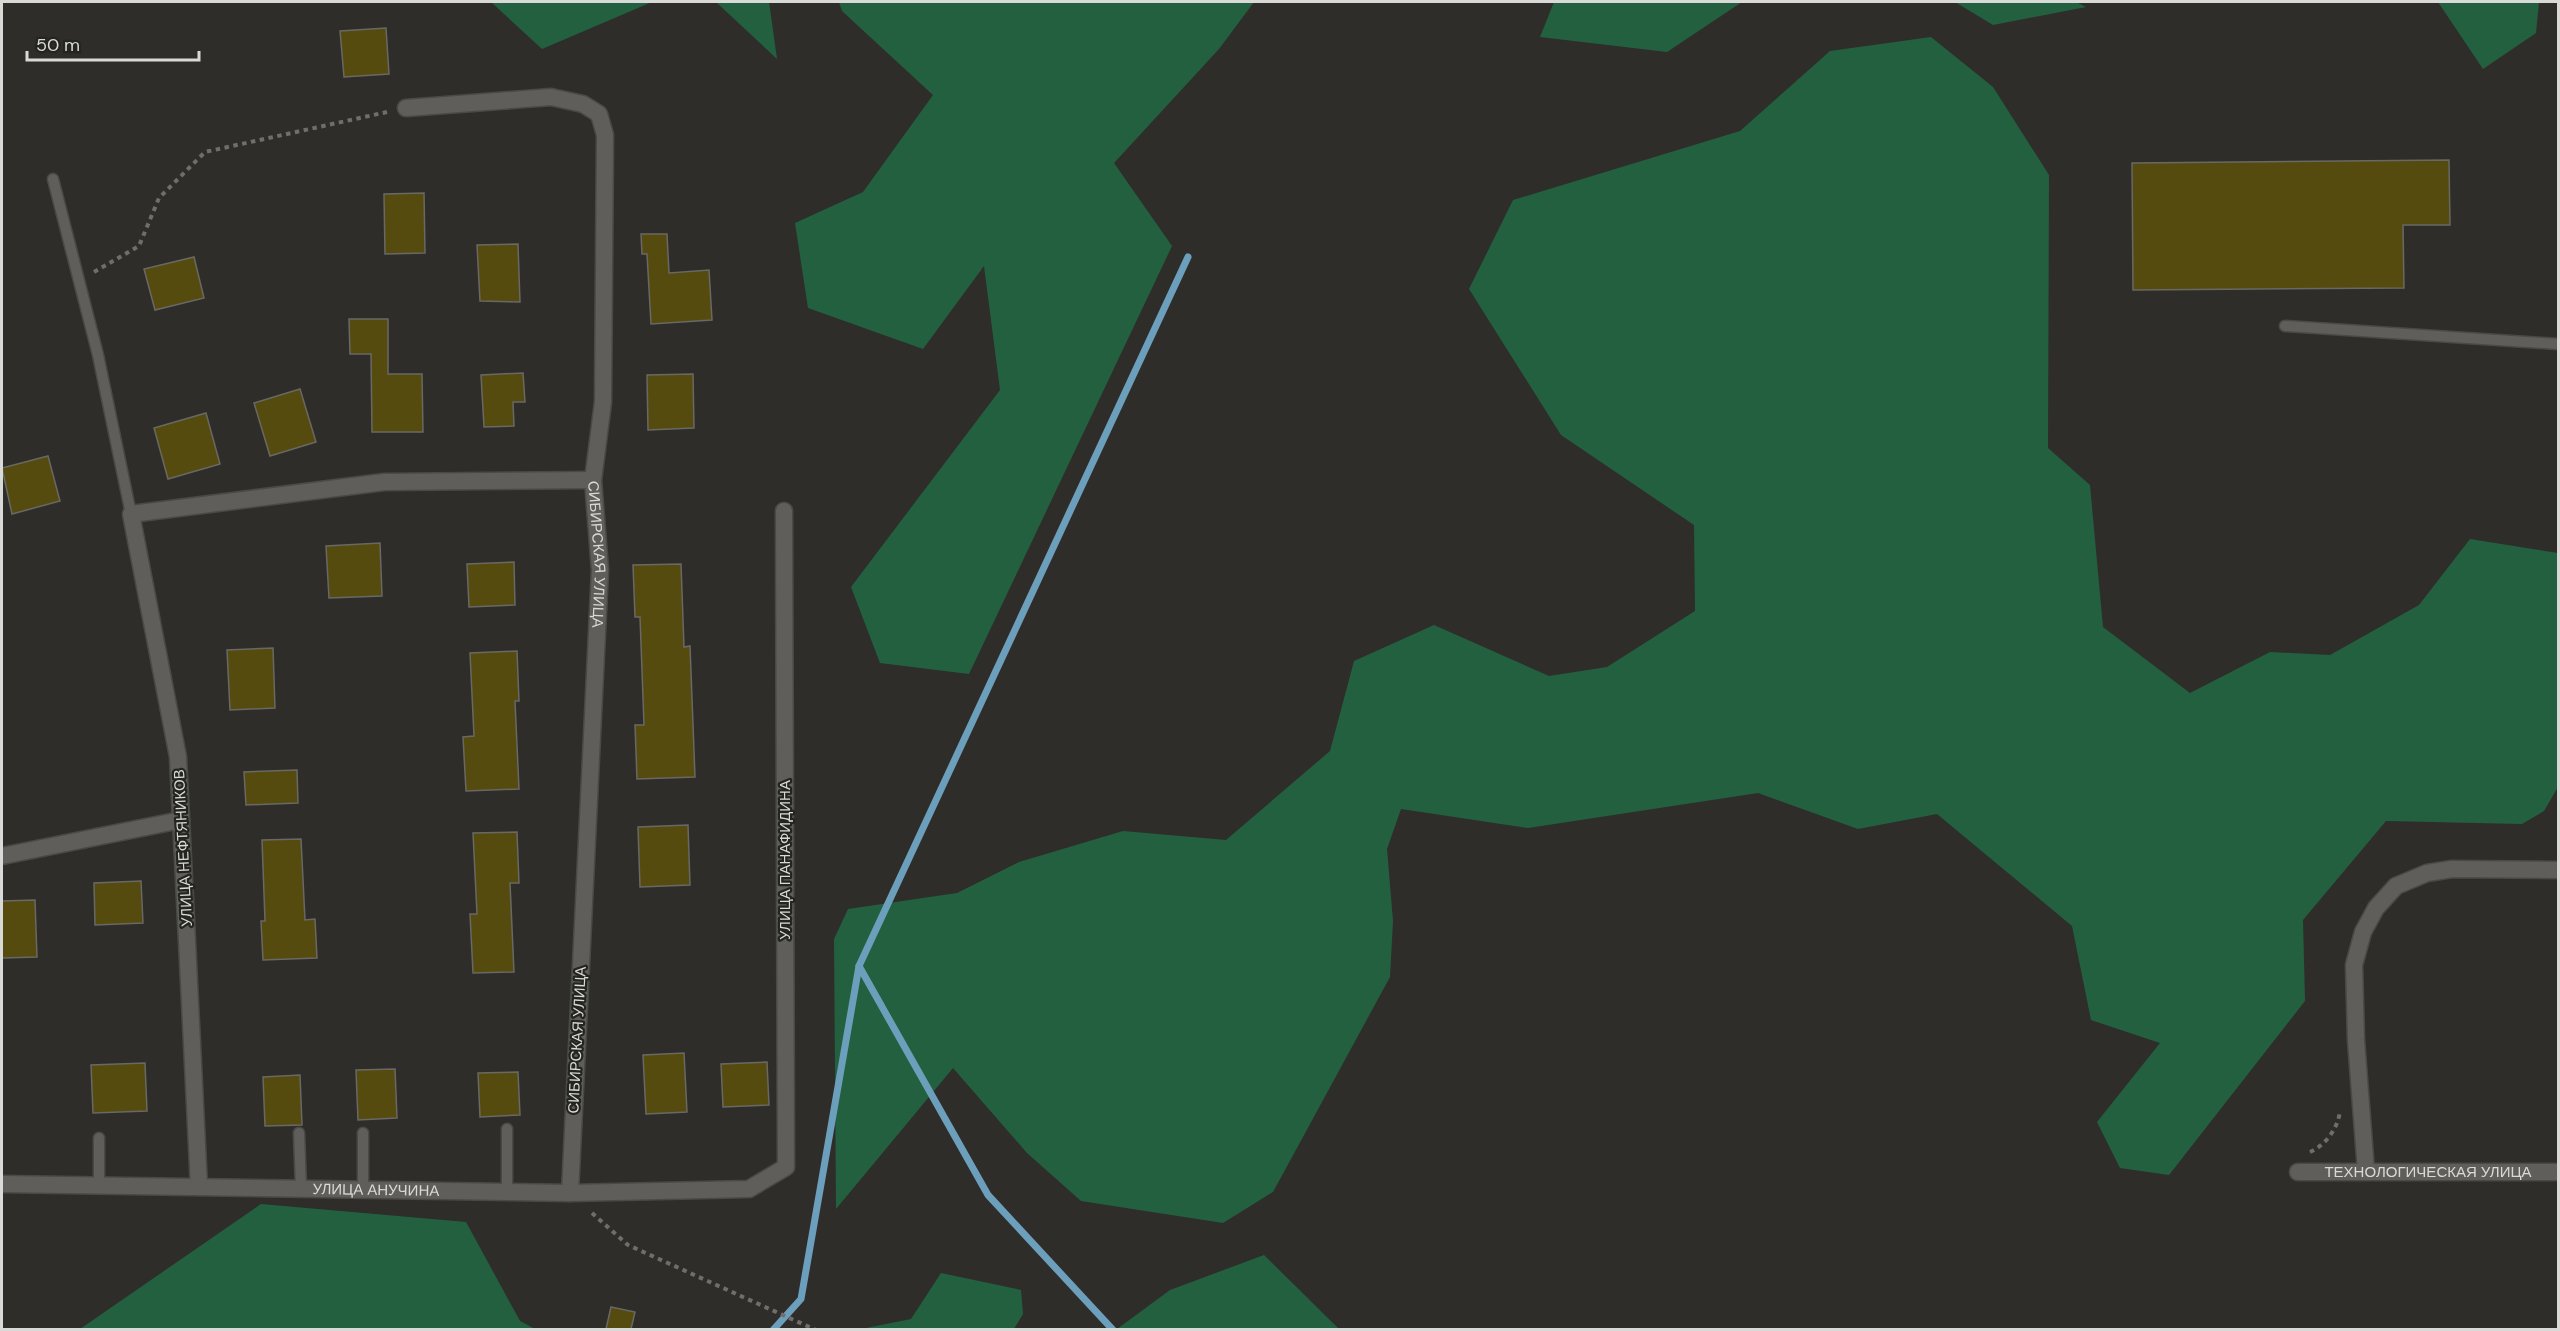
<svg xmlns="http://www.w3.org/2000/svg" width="2560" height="1331" font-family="'DM Sans',sans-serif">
	<rect width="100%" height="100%" fill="#2e2d2a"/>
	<!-- green -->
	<g fill="#236040">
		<path d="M 491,2 L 652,2 L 542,49 Z"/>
		<path d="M 716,2 L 769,2 L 777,59 Z"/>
		<path d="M 839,2 L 1254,2 L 1219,49 L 1114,163 L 1172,246 L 969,674 L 880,663 L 851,587 L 1000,390 L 984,266 L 923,349 L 808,308 L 795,223 L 863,192 L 933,95 L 842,11 Z"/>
		<path d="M 1554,2 L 1742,2 L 1667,52 L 1540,37 Z"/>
		<path d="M 1955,2 L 2076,2 L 2086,7 L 1993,25 Z"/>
		<path d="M 2438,2 L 2539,2 L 2536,33 L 2483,69 Z"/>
		<path d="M 1931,37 L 1993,87 L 2049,175 L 2048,448 L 2090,485 L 2103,627 L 2190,693 L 2270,652 L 2330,655 L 2419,605 L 2470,539 L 2558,553 L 2558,787 L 2544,811 L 2522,824 L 2386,821 L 2303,920 L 2305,1001 L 2169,1175 L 2120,1168 L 2097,1122 L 2160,1043 L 2091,1020 L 2072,926 L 1937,814 L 1858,829 L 1758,793 L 1528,828 L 1401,809 L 1387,849 L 1393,921 L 1390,977 L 1273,1192 L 1223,1223 L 1081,1201 L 1027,1153 L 953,1068 L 836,1209 L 834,939 L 848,909 L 957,893 L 1019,862 L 1123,831 L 1226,840 L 1330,751 L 1354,661 L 1434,625 L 1549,676 L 1607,667 L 1695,611 L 1694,525 L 1561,435 L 1469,289 L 1513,200 L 1740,131 L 1830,51 Z"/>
		<path d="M 261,1204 L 466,1222 L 520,1321 L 535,1329 L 80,1329 Z"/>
		<path d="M 1264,1255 L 1339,1329 L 1117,1329 L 1170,1290 Z"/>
		<path d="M 941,1273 L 1021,1290 L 1023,1314 L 1014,1329 L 861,1329 L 911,1319 Z"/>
	</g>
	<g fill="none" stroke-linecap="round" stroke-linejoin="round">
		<!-- stream -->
		<g stroke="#6c9fbc" stroke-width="7">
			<path d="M 859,966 L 988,1195 L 1113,1330"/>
			<path d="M 773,1330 L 801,1299 L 859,966 L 1188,257"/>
		</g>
	</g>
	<!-- building -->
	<g fill="#564b0e" stroke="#696864" stroke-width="1.5">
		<path d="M 386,28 L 389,74 L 344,77 L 340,31 Z"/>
		<path d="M 2449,160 L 2450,225 L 2403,225 L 2404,288 L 2133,290 L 2132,163 Z"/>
		<path d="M 424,193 L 425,253 L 385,254 L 384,194 Z"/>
		<path d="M 641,234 L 667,234 L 669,273 L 709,270 L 712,320 L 651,324 L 647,254 L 642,254 Z"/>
		<path d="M 518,244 L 520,302 L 480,301 L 477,245 Z"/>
		<path d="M 194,257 L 204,298 L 155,310 L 144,269 Z"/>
		<path d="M 349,319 L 388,319 L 388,374 L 422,374 L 423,432 L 372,432 L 371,354 L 350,354 Z"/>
		<path d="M 523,373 L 525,402 L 513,402 L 514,426 L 484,427 L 481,375 Z"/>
		<path d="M 693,374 L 694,428 L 648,430 L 647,375 Z"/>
		<path d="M 300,389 L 316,442 L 270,456 L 254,403 Z"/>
		<path d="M 206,413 L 220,464 L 168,479 L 154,428 Z"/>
		<path d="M 48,456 L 60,501 L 12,514 L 2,468 Z"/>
		<path d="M 380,543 L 382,596 L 329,598 L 326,546 Z"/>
		<path d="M 514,562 L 515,605 L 469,607 L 467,564 Z"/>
		<path d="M 681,564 L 684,647 L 690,646 L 695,777 L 637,779 L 635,725 L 644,725 L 640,617 L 635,617 L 633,565 Z"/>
		<path d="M 273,648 L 275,708 L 230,710 L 227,650 Z"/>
		<path d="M 517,651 L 519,701 L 515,701 L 519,789 L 466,791 L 463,737 L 474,736 L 470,653 Z"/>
		<path d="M 297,770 L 298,803 L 246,805 L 244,772 Z"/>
		<path d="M 688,825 L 690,885 L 640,887 L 638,827 Z"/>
		<path d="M 517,832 L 519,883 L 510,883 L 514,972 L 473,973 L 470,914 L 477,914 L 473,833 Z"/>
		<path d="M 301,839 L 305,920 L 315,919 L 317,958 L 263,960 L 261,921 L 265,921 L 262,840 Z"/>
		<path d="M 141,881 L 143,923 L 95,925 L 94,883 Z"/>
		<path d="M 35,900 L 37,957 L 2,958 L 2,901 Z"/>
		<path d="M 684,1053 L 687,1112 L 646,1114 L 643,1055 Z"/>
		<path d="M 767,1062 L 769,1105 L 723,1107 L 721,1064 Z"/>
		<path d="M 145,1063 L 147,1111 L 93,1113 L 91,1065 Z"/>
		<path d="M 395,1069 L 397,1118 L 358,1120 L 356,1070 Z"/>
		<path d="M 518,1072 L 520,1115 L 480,1117 L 478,1073 Z"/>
		<path d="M 300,1075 L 302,1125 L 265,1126 L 263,1077 Z"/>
		<path d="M 611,1307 L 635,1312 L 631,1329 L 606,1329 Z"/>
	</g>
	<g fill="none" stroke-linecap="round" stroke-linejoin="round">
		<!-- service casing -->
		<g stroke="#494946" stroke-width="13">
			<g id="service">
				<path d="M 53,179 L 98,355 L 131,514"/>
				<path d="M 2285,326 L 2558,344"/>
				<path d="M 507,1129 L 507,1192"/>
				<path d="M 299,1133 L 301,1188"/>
				<path d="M 99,1138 L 99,1186"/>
				<path d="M 363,1189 L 363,1133"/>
			</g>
		</g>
		<!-- minor casing -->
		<g stroke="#494946" stroke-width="19">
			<g id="minor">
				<path id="s1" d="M 406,108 L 551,97 L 583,104 L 599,114 L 605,135 L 603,402 L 593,480 L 600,570 L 570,1193"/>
				<path d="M 2,856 L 181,820"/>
				<path d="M 2366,1171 L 2356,1040 L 2354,965 L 2363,932 L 2376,908 L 2396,886 L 2427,873 L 2452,869 L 2558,870"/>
				<path id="s2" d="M 2298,1172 L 2558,1172"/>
				<path id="s3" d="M 2,1184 L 570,1193 L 749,1189 L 786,1167 L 784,511"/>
				<path d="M 199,1187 L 178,757 L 131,514 L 384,482 L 593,480"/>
			</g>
		</g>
		<!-- path -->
		<g stroke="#6f6e6c" stroke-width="4" stroke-dasharray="4.5 4.5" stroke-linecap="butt">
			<path d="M 94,272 L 139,246 L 159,198 L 205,152 L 387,112"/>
			<path d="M 2310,1152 C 2326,1145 2338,1128 2340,1111"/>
			<path d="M 592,1213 L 628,1245 L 816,1330"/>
		</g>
		<!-- service -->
		<use href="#service" stroke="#5f5e5b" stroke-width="10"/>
		<!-- minor -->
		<use href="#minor" stroke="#5f5e5b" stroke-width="16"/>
	</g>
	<g text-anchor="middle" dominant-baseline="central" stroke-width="4.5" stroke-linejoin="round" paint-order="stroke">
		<!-- street labels -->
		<g font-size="15" fill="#d9d9d7" stroke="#242420">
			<text stroke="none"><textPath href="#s1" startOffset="639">СИБИРСКАЯ УЛИЦА</textPath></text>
			<text transform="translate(183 848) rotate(-93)">УЛИЦА НЕФТЯНИКОВ</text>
			<text transform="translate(785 860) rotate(-90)">УЛИЦА ПАНАФИДИНА</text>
			<text transform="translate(577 1040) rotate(-87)">СИБИРСКАЯ УЛИЦА</text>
			<text stroke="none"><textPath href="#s2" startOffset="130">ТЕХНОЛОГИЧЕСКАЯ УЛИЦА</textPath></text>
			<text stroke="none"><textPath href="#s3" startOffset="374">УЛИЦА АНУЧИНА</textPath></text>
		</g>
	</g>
	<!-- border -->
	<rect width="2560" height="1331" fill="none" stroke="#d9d9d7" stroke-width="6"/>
	<!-- scale -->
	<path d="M27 51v9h172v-9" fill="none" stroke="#d9d9d7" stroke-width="3"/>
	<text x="36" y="51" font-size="18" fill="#d9d9d7" stroke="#242420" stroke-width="4.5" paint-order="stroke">50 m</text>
</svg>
